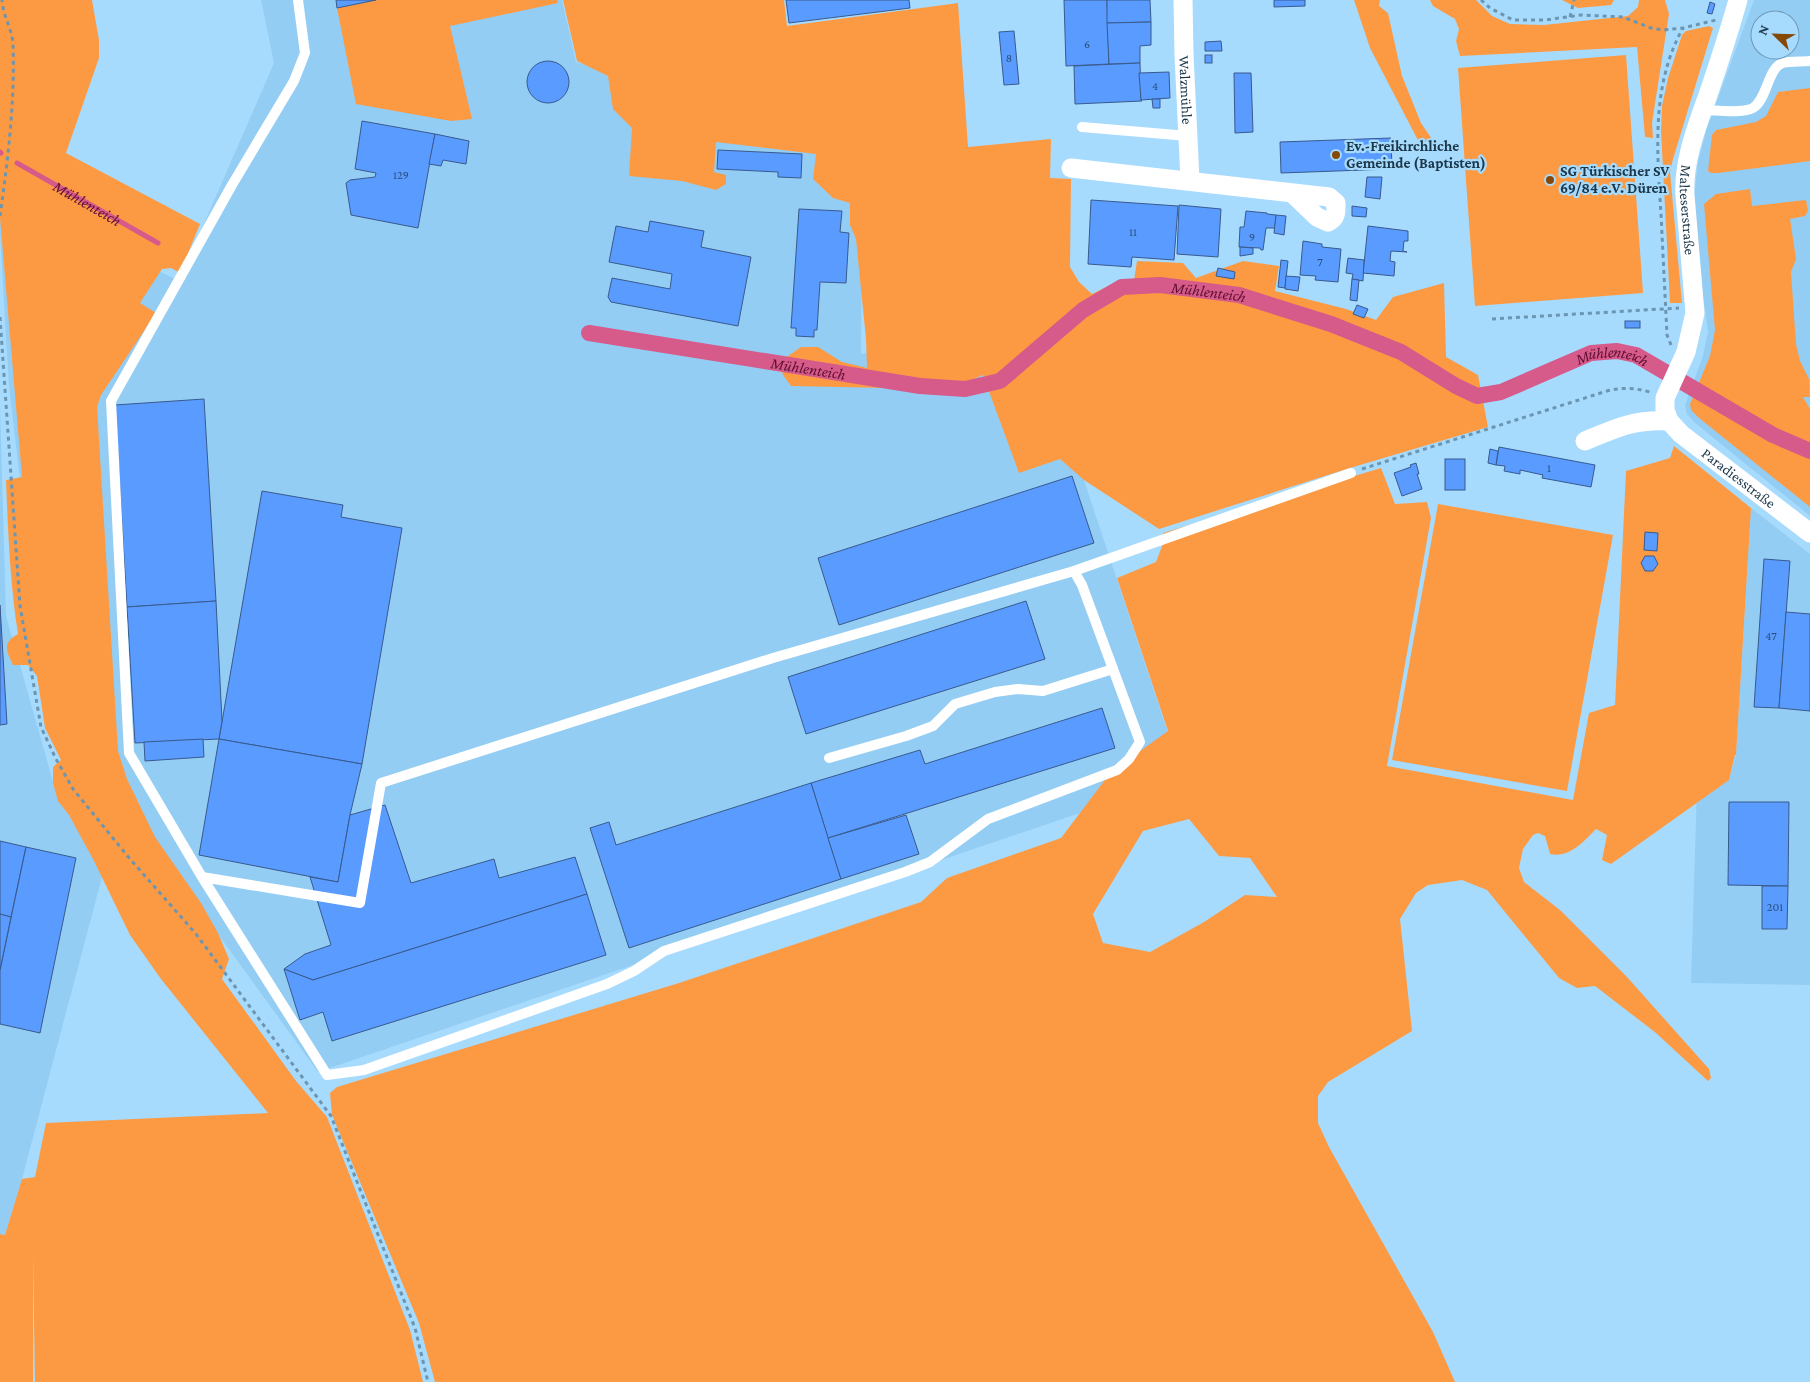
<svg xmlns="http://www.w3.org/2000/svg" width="1810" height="1382" font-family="'Crimson Pro',serif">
	<rect width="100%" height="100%" fill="#a7dbfe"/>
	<!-- built -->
	<g fill="#94cdf3" fill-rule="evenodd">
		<path d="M 261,0 L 562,0 L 576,62 L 863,155 L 861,354 L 1032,324 L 1183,778 L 318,1072 L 210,923 L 87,787 L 35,607 L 9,386 L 0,235 L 0,192 L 179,281 L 274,63 Z"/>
		<path d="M 1754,0 L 1810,0 L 1810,516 L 1695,423 L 1687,414 L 1685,405 L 1703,356 L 1708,332 L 1702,289 L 1694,197 L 1698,162 L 1707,128 ZM 1760,20 L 1790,20 L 1790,50 L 1760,50 Z"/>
		<path d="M 0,404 L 6,616 L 56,792 L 107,858 L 22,1179 L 5,1235 L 0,1234 Z"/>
		<path d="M 1751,508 L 1810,554 L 1810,985 L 1691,983 L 1697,784 L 1729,780 L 1736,755 Z"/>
	</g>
	<!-- green -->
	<g fill="#fc9a44" fill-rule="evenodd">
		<path d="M 0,0 L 92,0 L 99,40 L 99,58 L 66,153 L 200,224 L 180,273 L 171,268 L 162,269 L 140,303 L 156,313 L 101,395 L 97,407 L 118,751 L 127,779 L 155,837 L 201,903 L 218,933 L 229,959 L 222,979 L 296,1081 L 327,1117 L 410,1330 L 423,1382 L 35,1382 L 33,1253 L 33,1382 L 0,1382 L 0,1234 L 5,1235 L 22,1179 L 35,1177 L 46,1123 L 268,1113 L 161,979 L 130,935 L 94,861 L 69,815 L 58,801 L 53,783 L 53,767 L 61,760 L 45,728 L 37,676 L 28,665 L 13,665 C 6,650 2,643 18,634 C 10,583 8,532 6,480 L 22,477 L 0,218 Z"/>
		<path d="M 376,0 L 557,0 L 558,3 L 450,26 L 472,119 L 451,121 L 356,104 L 337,8 Z"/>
		<path d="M 563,0 L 784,0 L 787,26 L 958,3 L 968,147 L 1051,139 L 1050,178 L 1071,179 L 1070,267 L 1079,282 L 1092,294 L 1118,281 L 1134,280 L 1137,261 L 1183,263 L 1196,278 L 1243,261 L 1279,266 L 1275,291 L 1346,309 L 1376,320 L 1393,297 L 1444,283 L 1446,357 L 1478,375 L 1488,427 L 1350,468 L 1159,529 L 1084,480 L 1060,459 L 1019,473 L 983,375 L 964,383 L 945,395 L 887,388 L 791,386 L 783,375 L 781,369 L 788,356 L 801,347 L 818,347 L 842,362 L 867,368 L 866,339 L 856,239 L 850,225 L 850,203 L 833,198 L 813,179 L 816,154 L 716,142 L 714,172 L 726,175 L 726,184 L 716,190 L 682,181 L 629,176 L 632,128 L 613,109 L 608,76 L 577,61 Z"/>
		<path d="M 1354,0 L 1380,0 L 1379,6 L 1388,13 L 1402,76 L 1421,123 L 1436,145 L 1431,149 L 1422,148 L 1370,48 Z"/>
		<path d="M 1430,0 L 1476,0 L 1492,16 L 1510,24 L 1544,25 L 1628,16 L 1638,7 L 1639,0 L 1665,0 L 1669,14 L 1652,123 L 1653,138 L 1645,137 L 1637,47 L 1460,56 L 1456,41 L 1459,29 L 1455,19 L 1433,6 Z"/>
		<path d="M 1562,0 L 1614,0 L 1611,5 L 1578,8 Z"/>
		<path d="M 1709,26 L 1713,28 L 1673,159 L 1670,172 L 1682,303 L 1670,303 L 1661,131 L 1662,106 L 1668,78 L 1682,35 L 1686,31 Z"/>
		<path d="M 1626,55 L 1643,293 L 1475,306 L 1458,68 Z"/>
		<path d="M 1810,88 L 1810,161 L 1718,173 L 1711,173 L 1708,171 L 1712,135 L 1716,130 L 1756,122 L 1766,116 L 1778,92 Z"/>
		<path d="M 1750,189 L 1752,206 L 1806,200 L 1808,211 L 1805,216 L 1790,219 L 1796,259 L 1791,272 L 1796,344 L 1800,361 L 1809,379 L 1810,397 L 1803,397 L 1810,409 L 1810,507 L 1699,418 L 1691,410 L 1690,404 L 1710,356 L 1715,330 L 1704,204 L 1716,194 Z"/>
		<path d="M 1674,446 L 1751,508 L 1736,755 L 1735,755 L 1729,780 L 1611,864 L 1602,860 L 1607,835 L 1596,829 C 1583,842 1570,858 1550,854 L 1545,836 L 1538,833 L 1533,835 L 1523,849 L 1519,868 L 1524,882 L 1560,910 L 1627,977 L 1709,1069 L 1711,1078 L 1708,1081 L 1656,1033 L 1595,986 L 1577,988 L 1559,978 L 1487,890 L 1462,880 L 1428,885 L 1416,893 L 1400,919 L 1412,1031 L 1328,1082 L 1318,1096 L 1318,1123 L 1329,1147 L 1433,1332 L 1455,1382 L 435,1382 L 419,1323 L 332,1115 L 330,1093 L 337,1087 L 679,983 L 921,902 L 947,878 L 1061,838 L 1111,772 L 1168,731 L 1117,578 L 1156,562 L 1164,541 L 1163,533 L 1381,468 L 1395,504 L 1427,502 L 1431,518 L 1387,766 L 1573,800 L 1589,713 L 1615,705 L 1626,471 L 1670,458 ZM 1189,819 L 1219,856 L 1250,858 L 1277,897 L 1245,895 L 1204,922 L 1150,952 L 1103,943 L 1093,914 L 1143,831 Z"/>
		<path d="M 1438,504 L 1613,535 L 1567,791 L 1392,760 Z"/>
	</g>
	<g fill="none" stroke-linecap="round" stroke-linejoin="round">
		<!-- stream -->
		<g stroke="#d65a8a" stroke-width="5">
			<path d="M 0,152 L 1,153"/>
			<path id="s1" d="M 17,163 L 158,243"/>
		</g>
		<!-- canal -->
		<path stroke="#d65a8a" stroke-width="16" id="s2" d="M 589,333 L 920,386 L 965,389 L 1000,381 L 1083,310 L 1122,287 L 1160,285 L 1239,295 L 1331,324 L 1401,352 L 1456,386 L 1477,396 L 1501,392 L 1591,353 L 1617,351 L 1636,355 L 1773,435 L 1810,451"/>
	</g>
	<!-- building -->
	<g fill="#599bff" stroke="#395a8d">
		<path d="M 336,0 L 376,0 L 337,8 Z"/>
		<path d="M 786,0 L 909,0 L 910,8 L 789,23 Z"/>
		<path d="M 1064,0 L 1107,0 L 1109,64 L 1066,66 Z"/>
		<path d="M 1107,0 L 1150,0 L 1151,22 L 1107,23 Z"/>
		<path d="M 1274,0 L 1305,0 L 1305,6 L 1274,7 Z"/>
		<path d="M 1710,2 L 1715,4 L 1712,14 L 1707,13 Z"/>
		<path d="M 1151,22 L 1151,45 L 1140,46 L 1140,63 L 1109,64 L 1107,23 Z"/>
		<path d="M 1014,31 L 1019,84 L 1004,85 L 999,32 Z"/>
		<path d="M 1221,41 L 1222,51 L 1205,51 L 1205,42 Z"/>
		<rect x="1205" y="55" width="7" height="8"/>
		<circle cx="548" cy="82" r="21"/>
		<path d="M 1140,63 L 1141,100 L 1142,101 L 1075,104 L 1074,66 Z"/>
		<path d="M 1169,72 L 1170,98 L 1141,100 L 1139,73 Z"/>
		<path d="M 1234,73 L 1251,73 L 1253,132 L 1235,133 Z"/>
		<path d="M 1152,99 L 1160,99 L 1160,108 L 1153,108 Z"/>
		<path d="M 362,121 L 435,134 L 418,228 L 351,215 L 346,183 L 350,180 L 375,177 L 376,173 L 355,169 Z"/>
		<path d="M 435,134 L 469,141 L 466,164 L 443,160 L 441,166 L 429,164 Z"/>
		<path d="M 1391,138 L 1392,169 L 1281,173 L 1280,142 Z"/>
		<path d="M 718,150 L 802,154 L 801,178 L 778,177 L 778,172 L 717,169 Z"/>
		<path d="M 1367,177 L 1382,177 L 1380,199 L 1365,197 Z"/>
		<path d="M 1091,200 L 1178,206 L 1174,260 L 1132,257 L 1131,267 L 1088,264 Z"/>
		<path d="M 1179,205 L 1221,209 L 1218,257 L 1177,254 Z"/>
		<path d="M 1352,206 L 1367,208 L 1366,217 L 1352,216 Z"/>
		<path d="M 799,209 L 842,211 L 840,232 L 849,233 L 846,283 L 820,282 L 817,330 L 814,330 L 814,337 L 796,336 L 796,328 L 791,328 Z"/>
		<path d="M 1246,211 L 1267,213 L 1267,214 L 1276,215 L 1275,228 L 1266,228 L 1263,250 L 1261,250 L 1260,248 L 1239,247 L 1240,227 L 1244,227 Z"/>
		<path d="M 1276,215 L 1286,216 L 1284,235 L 1274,233 Z"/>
		<path d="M 650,221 L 704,231 L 701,247 L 751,257 L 738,326 L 611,302 L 608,297 L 612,278 L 670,289 L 672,274 L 609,262 L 616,226 L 648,232 Z"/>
		<path d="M 1368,226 L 1408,231 L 1408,241 L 1404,241 L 1403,251 L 1407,252 L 1391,251 L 1390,261 L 1395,262 L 1394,276 L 1363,273 Z"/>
		<path d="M 1303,241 L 1322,244 L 1322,247 L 1341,249 L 1338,282 L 1315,280 L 1316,276 L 1300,275 Z"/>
		<path d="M 1240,247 L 1253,248 L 1253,254 L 1240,256 Z"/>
		<path d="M 1348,258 L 1364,260 L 1363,281 L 1352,279 L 1353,274 L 1346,273 Z"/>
		<path d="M 1281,260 L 1288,261 L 1285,288 L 1278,287 Z"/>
		<path d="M 1218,268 L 1235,272 L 1234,279 L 1216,276 Z"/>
		<path d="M 1286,276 L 1300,277 L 1298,291 L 1285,289 Z"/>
		<path d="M 1352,279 L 1359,280 L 1357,301 L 1350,300 Z"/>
		<path d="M 1357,305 L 1368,309 L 1364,318 L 1353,314 Z"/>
		<rect x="1625" y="321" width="15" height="7"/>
		<path d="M 204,399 L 216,601 L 127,607 L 115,405 Z"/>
		<path d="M 1499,447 L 1595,465 L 1591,487 L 1542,478 L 1543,475 L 1520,470 L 1520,474 L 1504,471 L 1505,466 L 1496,465 Z"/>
		<path d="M 1490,449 L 1498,451 L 1496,465 L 1488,463 Z"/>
		<rect x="1445" y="459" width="20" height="31"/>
		<path d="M 1416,463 L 1419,474 L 1417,474 L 1422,489 L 1402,496 L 1394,473 L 1411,467 L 1410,465 Z"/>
		<path d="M 1072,476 L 1094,543 L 839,625 L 818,558 Z"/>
		<path d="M 262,491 L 343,505 L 341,517 L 402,528 L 362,764 L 219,739 Z"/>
		<path d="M 1645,532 L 1658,533 L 1657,551 L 1644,550 Z"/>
		<path d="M 1645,556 L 1654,556 L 1658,564 L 1653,571 L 1645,571 L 1641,563 Z"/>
		<path d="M 1764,559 L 1790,561 L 1779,708 L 1754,707 Z"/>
		<path d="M 216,601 L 222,721 L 219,739 L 135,743 L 127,607 Z"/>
		<path d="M 1026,601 L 1045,659 L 806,734 L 788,677 Z"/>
		<path d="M 0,605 L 7,724 L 0,725 Z"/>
		<path d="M 1786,612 L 1810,614 L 1810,711 L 1779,708 Z"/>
		<path d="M 1102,708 L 1115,748 L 828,838 L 811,783 L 920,750 L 925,764 Z"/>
		<path d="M 203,739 L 204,757 L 145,761 L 144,742 Z"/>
		<path d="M 219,739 L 362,764 L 350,815 L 338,882 L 199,855 Z"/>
		<path d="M 811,783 L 841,879 L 629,948 L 590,828 L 609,822 L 616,845 Z"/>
		<path d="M 1729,802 L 1789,802 L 1788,886 L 1728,885 Z"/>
		<path d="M 385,805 L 411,883 L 494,859 L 499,878 L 575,857 L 587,894 L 313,980 L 284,969 L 305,954 L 331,945 L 310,877 L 338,882 L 350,815 Z"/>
		<path d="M 906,815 L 919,854 L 841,879 L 828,838 Z"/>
		<path d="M 0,841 L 26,847 L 11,917 L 0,914 Z"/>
		<path d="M 26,847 L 76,858 L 40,1033 L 0,1024 L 0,970 Z"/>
		<path d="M 1762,886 L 1788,886 L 1787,929 L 1762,929 Z"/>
		<path d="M 587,894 L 606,955 L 332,1041 L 323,1012 L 300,1020 L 284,969 L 313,980 Z"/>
		<path d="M 0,914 L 11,917 L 0,970 Z"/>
	</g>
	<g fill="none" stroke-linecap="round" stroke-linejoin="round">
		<!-- path -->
		<g stroke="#6c95b1" stroke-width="3" stroke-dasharray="4 4" stroke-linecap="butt">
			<path d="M 1481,0 L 1490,8 L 1513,20 L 1545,20 L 1581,15 L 1623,17 L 1651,28 L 1663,30 L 1683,28 L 1716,20"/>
			<path d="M 1570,17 L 1574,0"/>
			<path d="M 0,216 C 8,159 15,102 13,44 C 12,29 3,16 2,0"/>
			<path d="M 0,317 L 20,606 L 41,727 L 56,759 L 73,789 L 130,859 L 196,934 L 331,1116 L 415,1328 L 428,1382"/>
			<path d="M 1492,319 L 1679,308"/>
			<path d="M 1671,345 L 1667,335 C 1665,295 1663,254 1661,214 C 1657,151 1651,85 1683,28"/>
			<path d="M 1362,469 L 1607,391 C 1622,387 1635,388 1650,392"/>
		</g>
		<!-- lane -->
		<g stroke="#fff" stroke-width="10">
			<path d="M 1703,110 C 1715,110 1743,114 1753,108 C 1767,100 1768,67 1783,63 C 1791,61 1801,62 1810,61"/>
			<path d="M 1082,127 L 1188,136"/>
			<path d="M 1074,571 L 1351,473"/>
			<path d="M 829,758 L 906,736 L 933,726 L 955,704 L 995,692 L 1018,689 L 1043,691 L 1113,669"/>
			<path d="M 202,877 L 327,1075 L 364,1070 L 607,984 L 634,971 L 664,951 L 905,872 L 930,862 L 988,819 L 1117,770 L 1129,759 L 1140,742 L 1082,585 L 1074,571 L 773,658 L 381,783 L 360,903 L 202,877 L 129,753 L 111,401 L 232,185 L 294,81 L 305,53 L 298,0"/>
		</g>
		<!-- street -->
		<g stroke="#fff" stroke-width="19">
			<path id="s3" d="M 1183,0 L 1184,55 L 1190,180"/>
			<path id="s4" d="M 1738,0 C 1729,32 1719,63 1708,95 C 1697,126 1683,161 1685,195 L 1695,313 L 1686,352 L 1665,398 L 1665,410 L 1669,421 L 1681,434 L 1810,533"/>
			<path d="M 1071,168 L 1329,197 L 1336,203 C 1336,211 1337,218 1328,222 L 1317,217 L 1292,193"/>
			<path d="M 1585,441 C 1616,428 1634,419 1669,421"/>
		</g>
	</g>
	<!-- markers -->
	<g fill="#854806" stroke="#a7dbfe" stroke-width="2">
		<circle cx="1336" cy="155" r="5"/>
		<circle cx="1550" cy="180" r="5"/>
	</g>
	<g text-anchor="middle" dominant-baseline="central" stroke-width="4.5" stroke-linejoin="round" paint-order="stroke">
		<!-- number labels -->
		<g font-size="12" fill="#2b5076">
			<text x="1087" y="44">6</text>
			<text x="1009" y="58">8</text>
			<text x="1155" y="86">4</text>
			<text x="401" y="175">129</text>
			<text x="1133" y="232">11</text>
			<text x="1252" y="237">9</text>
			<text x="1320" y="262">7</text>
			<text x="1549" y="468">1</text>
			<text x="1771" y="636">47</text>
			<text x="1775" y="907">201</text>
		</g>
		<!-- street labels -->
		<g font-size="15" fill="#1c3749" stroke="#a7dbfe">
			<text stroke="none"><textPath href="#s3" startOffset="90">Walzmühle</textPath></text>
			<text stroke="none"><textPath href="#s4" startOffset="218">Malteserstraße</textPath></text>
			<text stroke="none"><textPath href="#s4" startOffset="526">Paradiesstraße</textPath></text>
		</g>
		<!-- poi labels -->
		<g font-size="15" font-weight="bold" fill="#1c3749" stroke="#a7dbfe" text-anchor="start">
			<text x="1346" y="146">Ev.-Freikirchliche<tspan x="1346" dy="17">Gemeinde (Baptisten)</tspan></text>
			<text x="1560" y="171">SG Türkischer SV<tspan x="1560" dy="17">69/84 e.V. Düren</tspan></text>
		</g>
		<!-- water labels -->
		<g font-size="16" font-style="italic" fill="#5f1034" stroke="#a7dbfe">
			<text stroke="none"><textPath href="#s1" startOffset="81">Mühlenteich</textPath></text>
			<text stroke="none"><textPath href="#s2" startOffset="658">Mühlenteich</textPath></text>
			<text stroke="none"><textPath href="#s2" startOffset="1092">Mühlenteich</textPath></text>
			<text stroke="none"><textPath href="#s2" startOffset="222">Mühlenteich</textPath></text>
		</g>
	</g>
	<!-- north arrow -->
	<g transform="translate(1775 35) rotate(293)"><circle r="24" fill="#a7dbfe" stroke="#6f99b6"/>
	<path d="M0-4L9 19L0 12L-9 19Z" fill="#854806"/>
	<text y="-8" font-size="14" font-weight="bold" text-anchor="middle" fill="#1c3749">N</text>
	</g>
</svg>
